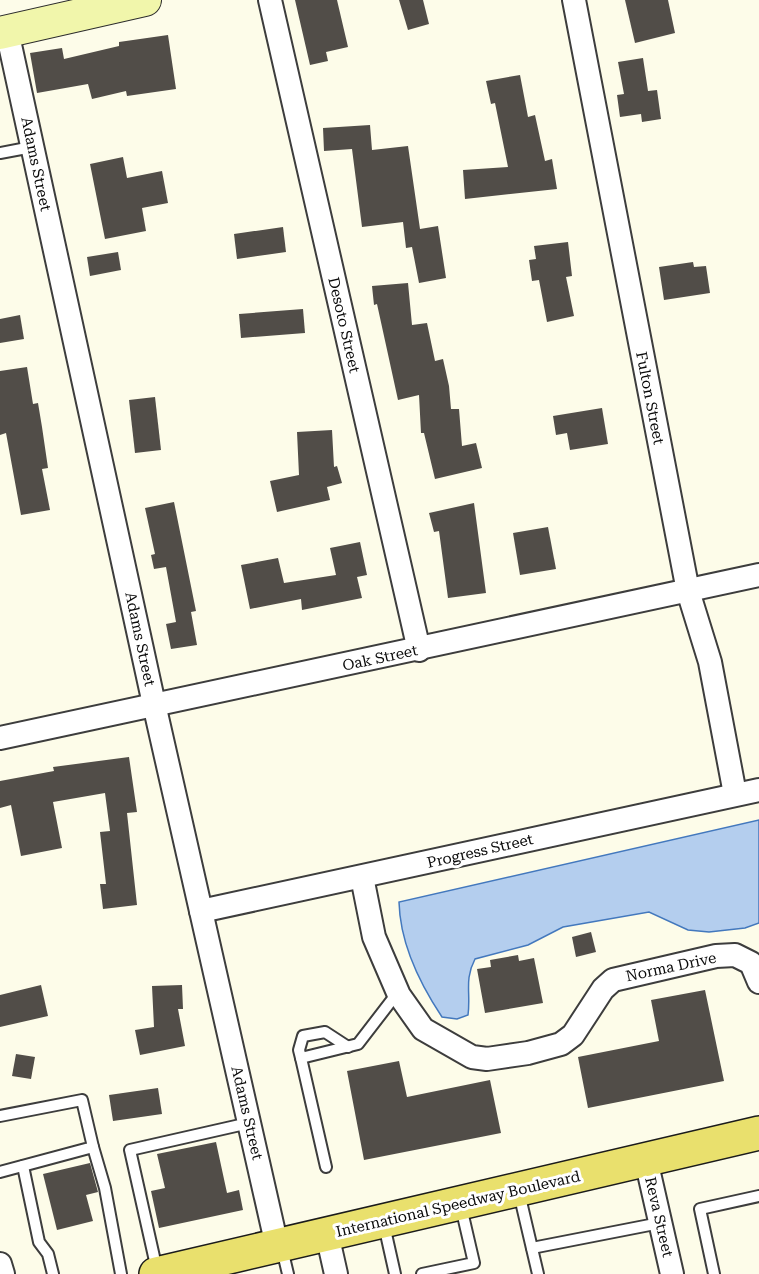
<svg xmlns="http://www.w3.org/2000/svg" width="759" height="1274" font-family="'Roboto Serif',serif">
	<rect width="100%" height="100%" fill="#fdfce9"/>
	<!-- water -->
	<path fill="#b4ceee" stroke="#4378bd" stroke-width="1.5" d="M 759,820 L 759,923 L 745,928 L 709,932 L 688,930 L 649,912 L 563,927 L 528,945 L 475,959 C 464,980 471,993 468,1015 L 457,1019 L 442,1017 C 420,984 400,942 399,902 Z"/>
	<!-- building -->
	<g fill="#514d48">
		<path d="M 295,0 L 337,0 L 348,47 L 326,52 L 328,61 L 310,65 Z"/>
		<path d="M 399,0 L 423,0 L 429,24 L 408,30 Z"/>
		<path d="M 625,0 L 668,0 L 675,33 L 635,43 Z"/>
		<path d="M 168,35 L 176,89 L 127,96 L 126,91 L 92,99 L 88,84 L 37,93 L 30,53 L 62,48 L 64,59 L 119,46 L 119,42 Z"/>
		<path d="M 643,58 L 648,91 L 657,90 L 661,119 L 642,122 L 641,114 L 620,117 L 617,95 L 624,94 L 618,62 Z"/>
		<path d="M 520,75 L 528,117 L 535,115 L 545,161 L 552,159 L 557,189 L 465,199 L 463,170 L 508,167 L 495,103 L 491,104 L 486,81 Z"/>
		<path d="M 370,125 L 372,150 L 408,146 L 420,229 L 438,226 L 446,278 L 419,283 L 412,247 L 406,248 L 403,222 L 362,227 L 352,149 L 324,151 L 323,128 Z"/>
		<path d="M 123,157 L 127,178 L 162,171 L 168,203 L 142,208 L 146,231 L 105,239 L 90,164 Z"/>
		<path d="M 283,227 L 286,252 L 237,259 L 234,234 Z"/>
		<path d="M 568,242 L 572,276 L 566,277 L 574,316 L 547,322 L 539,280 L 532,281 L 529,260 L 536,259 L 534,246 Z"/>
		<path d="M 118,252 L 121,270 L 90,276 L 87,257 Z"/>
		<path d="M 693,262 L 694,267 L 706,266 L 710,293 L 664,300 L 659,267 Z"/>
		<path d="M 408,283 L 412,325 L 427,323 L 435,361 L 443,359 L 449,386 L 451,409 L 459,409 L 462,446 L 476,443 L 482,468 L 435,479 L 424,433 L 421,433 L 419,395 L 398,400 L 377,304 L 374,305 L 372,286 Z"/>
		<path d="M 303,309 L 305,333 L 241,338 L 239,314 Z"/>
		<path d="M 20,315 L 24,339 L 0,343 L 0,319 Z"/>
		<path d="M 27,367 L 33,404 L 38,403 L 42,427 L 48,468 L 42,469 L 50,510 L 21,515 L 6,433 L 0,435 L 0,371 Z"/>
		<path d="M 155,397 L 161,450 L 135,453 L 129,400 Z"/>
		<path d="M 602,408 L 608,444 L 570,450 L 567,433 L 556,435 L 553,416 Z"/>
		<path d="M 332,430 L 334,467 L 337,466 L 342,483 L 327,487 L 330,500 L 277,512 L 270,481 L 299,475 L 297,432 Z"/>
		<path d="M 174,502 L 196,611 L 191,612 L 197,645 L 171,649 L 166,624 L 176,622 L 166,567 L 154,569 L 151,555 L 155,554 L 145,508 Z"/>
		<path d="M 474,503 L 486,593 L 448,598 L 439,531 L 434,532 L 429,513 Z"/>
		<path d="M 548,527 L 556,569 L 520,575 L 513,533 Z"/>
		<path d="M 360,542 L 367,575 L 357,577 L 362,598 L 302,610 L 301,599 L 250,609 L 241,565 L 278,558 L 284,583 L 336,575 L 330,548 Z"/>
		<path d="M 129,757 L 137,812 L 127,813 L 137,905 L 103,909 L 100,884 L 106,884 L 100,832 L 110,831 L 105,793 L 53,802 L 62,848 L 21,856 L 11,805 L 0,808 L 0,781 L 54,771 L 53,767 Z"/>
		<path d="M 591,932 L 596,952 L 576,957 L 572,937 Z"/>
		<path d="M 518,955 L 519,961 L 534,958 L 543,1003 L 485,1013 L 477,969 L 491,967 L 490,960 Z"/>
		<path d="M 41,985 L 48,1016 L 0,1027 L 0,995 Z"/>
		<path d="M 182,985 L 183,1009 L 178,1009 L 185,1046 L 140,1055 L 135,1030 L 154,1027 L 152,986 Z"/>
		<path d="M 705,990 L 724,1081 L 588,1108 L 578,1057 L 659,1041 L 651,1000 Z"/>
		<path d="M 16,1054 L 35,1057 L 31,1079 L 12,1076 Z"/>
		<path d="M 399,1061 L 407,1097 L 490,1080 L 501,1133 L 364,1160 L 347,1071 Z"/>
		<path d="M 158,1088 L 162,1114 L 113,1121 L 109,1095 Z"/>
		<path d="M 216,1142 L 227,1193 L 239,1190 L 243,1210 L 159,1228 L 151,1191 L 165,1188 L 157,1154 Z"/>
		<path d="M 90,1163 L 98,1192 L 86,1195 L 93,1221 L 57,1230 L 43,1174 Z"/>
	</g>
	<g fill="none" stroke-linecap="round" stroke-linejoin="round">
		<!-- lane casing -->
		<g stroke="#3d3d3d" stroke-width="14">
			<g id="lane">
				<path d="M 0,153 L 32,147"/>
				<path d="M 301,1058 L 299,1050 L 303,1036 L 325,1032 L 348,1047"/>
				<path d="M 0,1116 L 82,1100 L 93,1147 L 0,1172"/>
				<path d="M 93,1147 L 105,1188 L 121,1274"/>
				<path d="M 23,1166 L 39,1242 L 48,1254 L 53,1274"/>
				<path d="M 326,1167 L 301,1058 L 358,1044 L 398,992"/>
				<path d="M 519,1193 L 538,1274"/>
				<path d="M 384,1225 L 395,1274"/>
				<path d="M 532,1248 L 660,1223"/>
				<path d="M 282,1249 L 288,1274"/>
				<path d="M 157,1270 L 130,1150 L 249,1123"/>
				<path d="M 422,1274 L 474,1263 L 461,1207"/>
				<path d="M 714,1274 L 700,1209 L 759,1196"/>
			</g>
		</g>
		<!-- street casing -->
		<g stroke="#3d3d3d" stroke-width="26">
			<g id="street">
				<path d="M 270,0 L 419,650"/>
				<path d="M 574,0 L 688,591 L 710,662 L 735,794"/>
				<path d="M 7,31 L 154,704 L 277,1246"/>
				<path d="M 0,738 L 759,575"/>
				<path d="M 362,877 L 374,937 L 399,995 L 423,1029 L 472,1057 L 487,1059 L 528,1053 L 561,1044 L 573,1035 L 603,989 L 613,980 L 716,956 L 735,955 L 751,963 L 759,982"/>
				<path d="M 201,911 L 759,790"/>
				<path d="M 646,1160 L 672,1274"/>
				<path d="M 327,1234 L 336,1274"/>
				<path d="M 0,1264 L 3,1274"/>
			</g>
		</g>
		<!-- secondary casing -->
		<g stroke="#2c2c2c" stroke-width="34">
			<path id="secondary" d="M 0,33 L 145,0"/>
		</g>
		<!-- primary casing -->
		<g stroke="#1b1b1b" stroke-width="36">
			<path id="primary" d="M 156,1274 L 759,1133"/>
		</g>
		<!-- lane -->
		<use href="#lane" stroke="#fff" stroke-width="10"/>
		<!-- street -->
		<use href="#street" stroke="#fff" stroke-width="22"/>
		<!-- secondary -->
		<use href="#secondary" stroke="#f1f6ab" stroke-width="32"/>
		<!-- primary -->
		<use href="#primary" stroke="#e9e06d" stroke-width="33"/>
	</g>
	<g text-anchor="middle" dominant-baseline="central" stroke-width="6" stroke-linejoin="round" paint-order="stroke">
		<!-- street labels -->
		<g font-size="15" fill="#0a0a0a" stroke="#fff">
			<text transform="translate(36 164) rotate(78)">Adams Street</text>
			<text transform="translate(344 325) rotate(77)">Desoto Street</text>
			<text transform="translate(650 398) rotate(79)">Fulton Street</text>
			<text transform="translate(140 639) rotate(78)">Adams Street</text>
			<text transform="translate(380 658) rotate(-12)">Oak Street</text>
			<text transform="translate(480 851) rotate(-13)">Progress Street</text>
			<text transform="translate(671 967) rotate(-12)">Norma Drive</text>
			<text transform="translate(247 1113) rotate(77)">Adams Street</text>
			<text transform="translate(458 1204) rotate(-13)">International Speedway Boulevard</text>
			<text transform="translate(659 1217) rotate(77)">Reva Street</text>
		</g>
	</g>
</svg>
